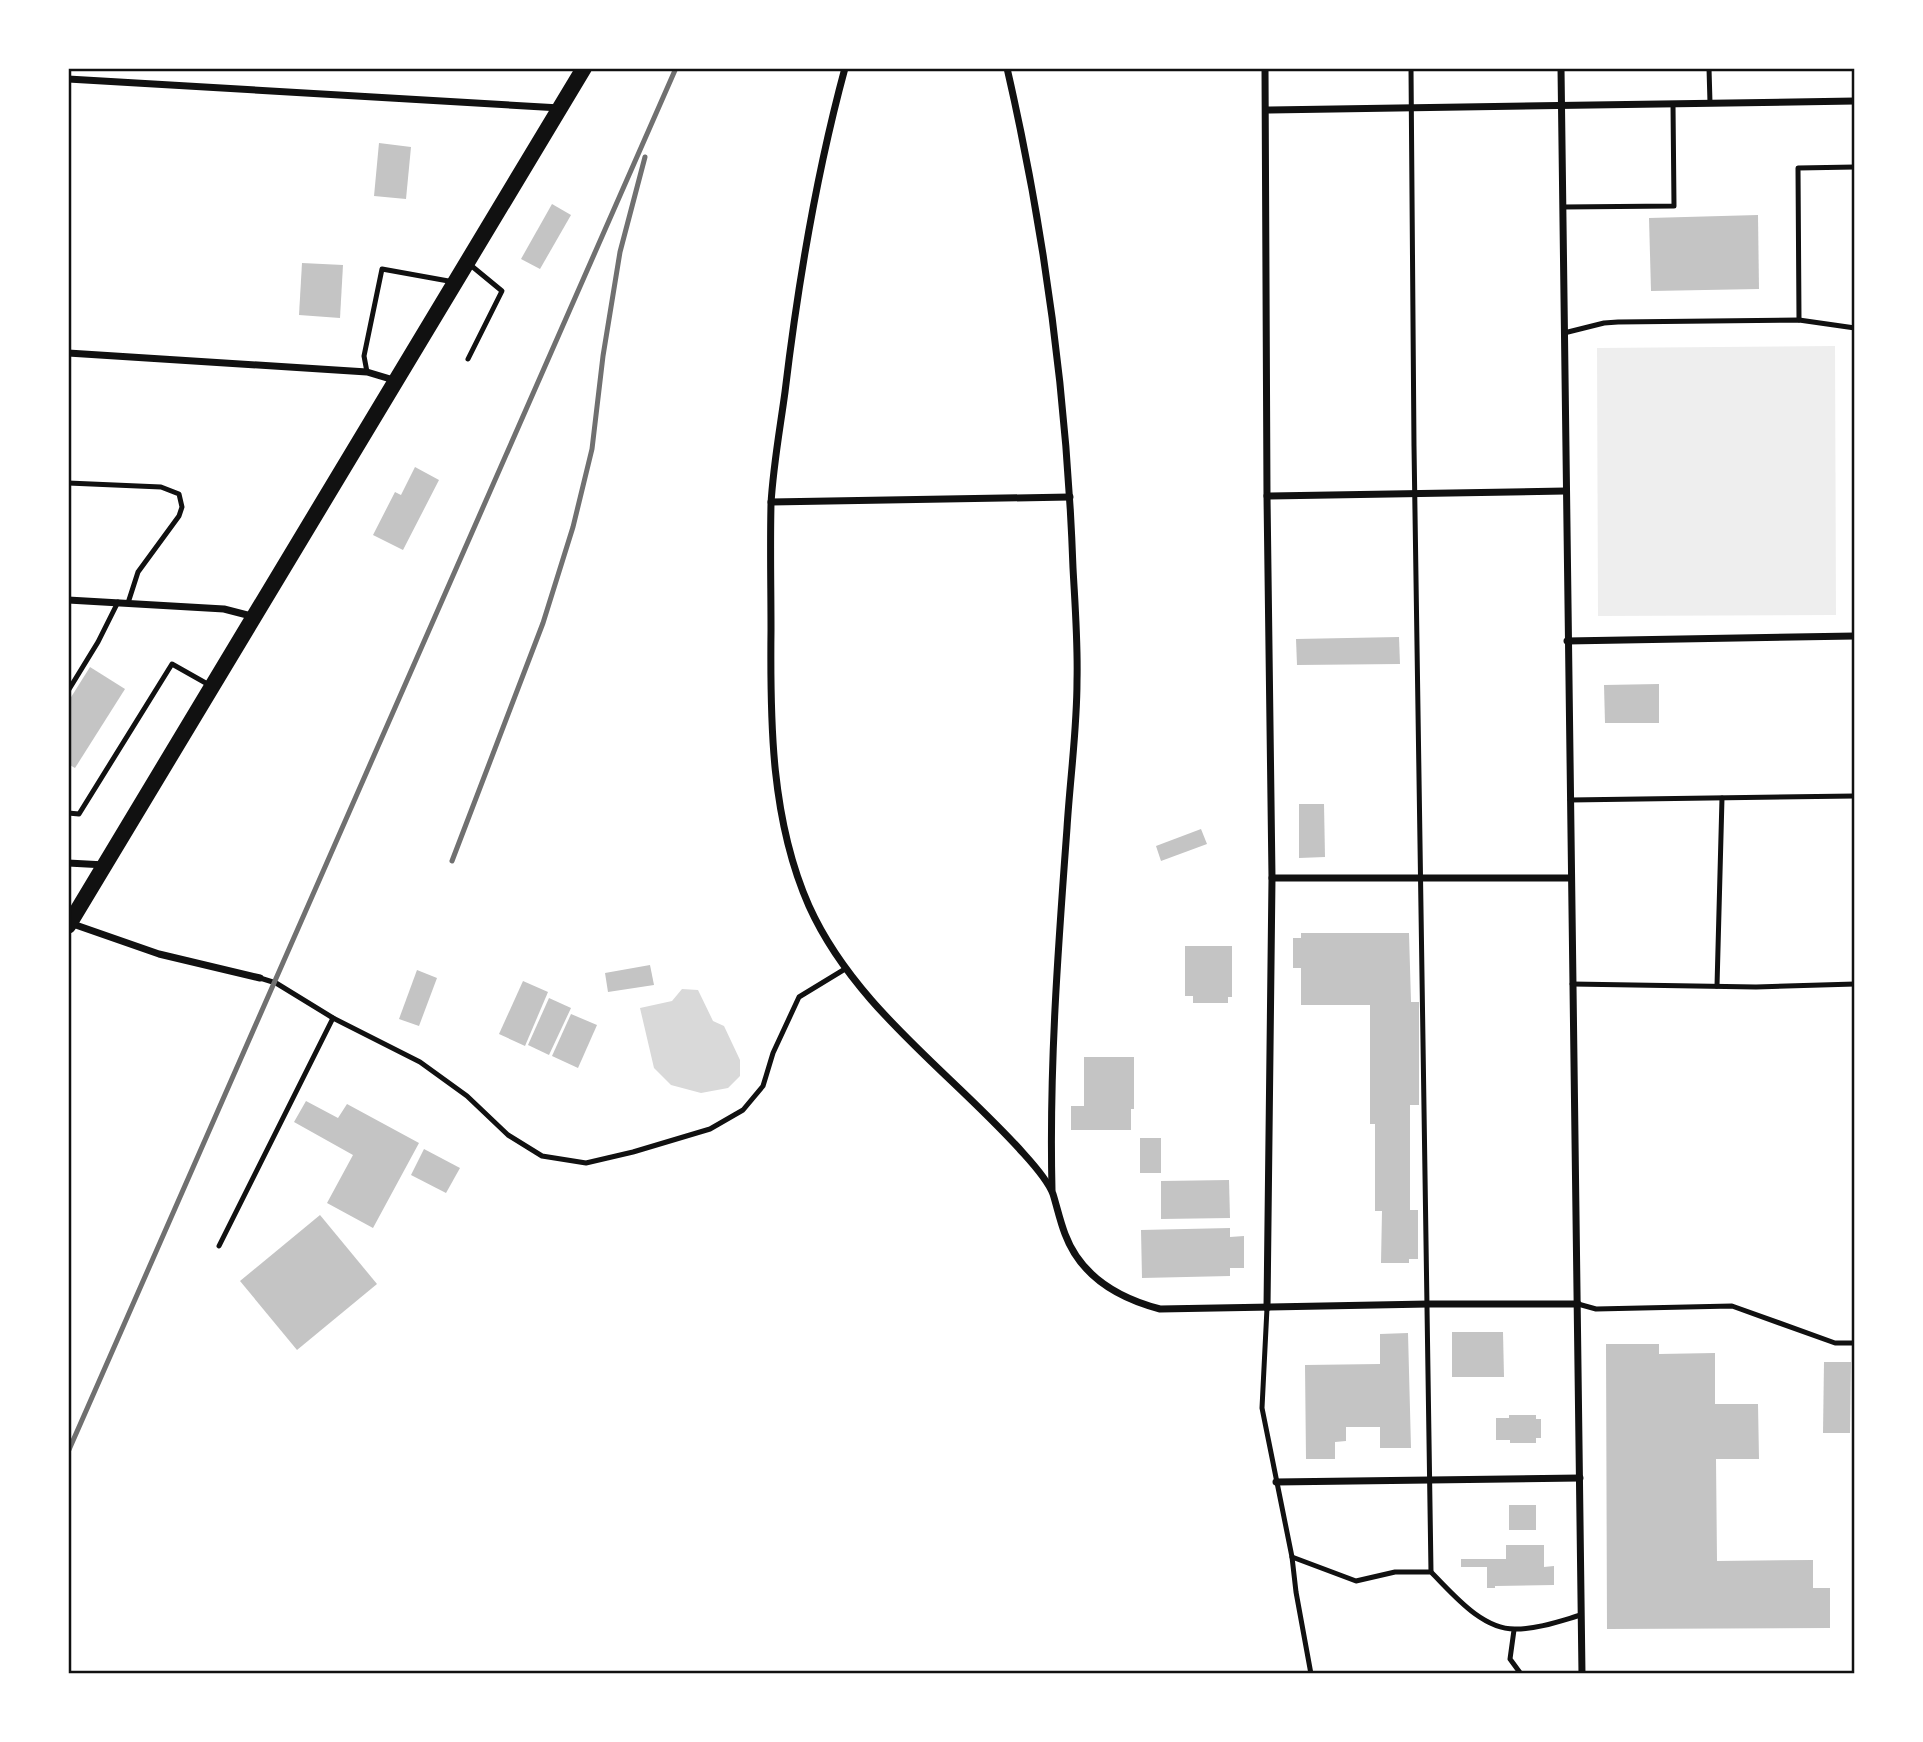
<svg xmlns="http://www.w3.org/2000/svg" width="1923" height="1742" font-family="Barlow,sans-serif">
	<rect width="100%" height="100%" fill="#fff"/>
	<!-- green -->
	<path fill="#eee" d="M 1835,346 L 1836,615 L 1598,616 L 1597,348 Z"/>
	<!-- water -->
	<path fill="#d9d9d9" d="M 682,989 L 698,990 L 713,1021 L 724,1026 L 740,1060 L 740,1076 L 728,1088 L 701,1093 L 671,1085 L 654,1068 L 640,1008 L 672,1001 Z"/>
	<!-- building -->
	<g fill="#c4c4c4">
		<path d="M 379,143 L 411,147 L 406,199 L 374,196 Z"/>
		<path d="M 552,204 L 571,215 L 540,269 L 521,259 Z"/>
		<path d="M 1758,215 L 1759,289 L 1651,291 L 1649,218 Z"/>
		<path d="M 302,263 L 343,265 L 340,318 L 299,315 Z"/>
		<path d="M 415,467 L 439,480 L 403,550 L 373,535 L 395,492 L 401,495 Z"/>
		<path d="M 1399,637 L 1400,664 L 1297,665 L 1296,639 Z"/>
		<path d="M 90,667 L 125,689 L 75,768 L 68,764 L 68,702 Z"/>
		<path d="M 1659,684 L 1659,723 L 1605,723 L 1604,685 Z"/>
		<path d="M 1299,804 L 1324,804 L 1325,857 L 1299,858 Z"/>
		<path d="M 1201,829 L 1207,844 L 1161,861 L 1156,846 Z"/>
		<path d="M 1301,933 L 1409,933 L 1411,1002 L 1419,1002 L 1419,1105 L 1410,1105 L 1410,1210 L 1418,1210 L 1418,1259 L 1409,1259 L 1409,1263 L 1381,1263 L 1382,1211 L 1375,1211 L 1375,1124 L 1370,1124 L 1370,1005 L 1301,1005 L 1301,968 L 1293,968 L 1293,938 L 1301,938 Z"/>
		<path d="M 1185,946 L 1232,946 L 1232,997 L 1228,997 L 1228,1003 L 1193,1003 L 1193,996 L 1185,996 Z"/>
		<path d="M 650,965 L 654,985 L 608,992 L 605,973 Z"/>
		<path d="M 417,970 L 437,978 L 419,1026 L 399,1019 Z"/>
		<path d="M 523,981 L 548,992 L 525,1046 L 499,1034 Z"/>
		<path d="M 549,998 L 571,1008 L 549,1055 L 528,1045 Z"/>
		<path d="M 571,1014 L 597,1025 L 578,1068 L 552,1056 Z"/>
		<path d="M 1084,1057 L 1134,1057 L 1134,1109 L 1131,1109 L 1131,1130 L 1071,1130 L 1071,1106 L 1084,1106 Z"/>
		<path d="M 306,1101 L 338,1118 L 347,1104 L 419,1143 L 373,1228 L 327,1203 L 353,1155 L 294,1122 Z"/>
		<rect x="1140" y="1138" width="21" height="35"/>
		<path d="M 424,1149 L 460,1168 L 446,1193 L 411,1175 Z"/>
		<path d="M 1229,1180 L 1230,1218 L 1161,1219 L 1161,1181 Z"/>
		<path d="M 320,1215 L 377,1284 L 297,1350 L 240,1281 Z"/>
		<path d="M 1230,1228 L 1230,1237 L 1244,1236 L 1244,1268 L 1230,1268 L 1230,1276 L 1142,1278 L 1141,1230 Z"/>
		<path d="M 1452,1332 L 1503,1332 L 1504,1377 L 1452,1377 Z"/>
		<path d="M 1408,1333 L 1411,1448 L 1380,1448 L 1380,1427 L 1346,1427 L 1346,1441 L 1335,1442 L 1335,1459 L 1306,1459 L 1305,1365 L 1380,1364 L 1380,1334 Z"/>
		<path d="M 1606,1344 L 1659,1344 L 1659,1354 L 1715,1353 L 1715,1404 L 1758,1404 L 1759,1459 L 1716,1459 L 1717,1561 L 1813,1560 L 1813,1588 L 1830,1588 L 1830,1628 L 1607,1629 Z"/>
		<path d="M 1824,1362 L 1851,1362 L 1850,1433 L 1823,1433 Z"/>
		<path d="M 1509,1415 L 1536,1415 L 1536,1419 L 1541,1419 L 1541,1438 L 1536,1438 L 1536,1443 L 1510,1443 L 1510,1440 L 1496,1440 L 1496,1418 L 1509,1418 Z"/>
		<rect x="1509" y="1505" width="27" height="25"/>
		<path d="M 1506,1545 L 1544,1545 L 1544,1567 L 1554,1566 L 1554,1585 L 1495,1586 L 1495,1588 L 1487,1588 L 1487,1567 L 1461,1567 L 1461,1559 L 1506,1559 Z"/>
	</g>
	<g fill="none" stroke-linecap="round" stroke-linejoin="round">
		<!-- service -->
		<g stroke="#111" stroke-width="5">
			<path d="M 1411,68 L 1414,446 L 1431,1572"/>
			<path d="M 1709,68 L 1710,103"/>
			<path d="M 1563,207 L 1674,206 L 1673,104"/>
			<path d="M 1799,320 L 1798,168 L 1855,167"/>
			<path d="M 1564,333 L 1604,323 L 1618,322 L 1799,320 L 1855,328"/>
			<path d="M 468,359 L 502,291 L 468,263"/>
			<path d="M 367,372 L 364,356 L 382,269 L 454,282"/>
			<path d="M 68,483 L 161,487 L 179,494 L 182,507 L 179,516 L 138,572 L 128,603"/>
			<path d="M 68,691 L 98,642 L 118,602"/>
			<path d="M 1570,800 L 1855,796"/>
			<path d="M 68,813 L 79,814 L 172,664 L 211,686"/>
			<path d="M 260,978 L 276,983 L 333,1018 L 420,1062 L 467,1096 L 508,1135 L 542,1156 L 586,1163 L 633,1152 L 710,1129 L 743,1110 L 763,1086 L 773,1053 L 799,997 L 845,969"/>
			<path d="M 1572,984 L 1756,987 L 1855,984"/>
			<path d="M 1717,986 L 1722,798"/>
			<path d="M 219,1246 L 333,1018"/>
			<path d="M 1578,1304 L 1596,1309 L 1732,1306 L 1835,1343 L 1855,1343"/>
			<path d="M 1267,1308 L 1262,1408 L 1292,1557 L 1296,1592 L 1311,1674"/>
			<path d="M 1292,1557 L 1356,1581 L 1395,1572 L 1431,1572 C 1453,1594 1482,1630 1516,1629 C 1538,1629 1560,1621 1581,1615"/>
			<path d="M 1514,1630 L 1510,1659 L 1521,1674"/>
		</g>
		<!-- minor -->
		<g stroke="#111" stroke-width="7">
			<path d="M 845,68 C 816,175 798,283 785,392 C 780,429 773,467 771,504 C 770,546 771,588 771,630 C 770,723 771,820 809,906 C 855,1008 952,1073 1024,1154 C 1034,1165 1048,1181 1053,1194 C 1057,1207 1060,1221 1065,1234 C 1081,1277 1118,1298 1160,1309 L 1428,1304 L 1578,1304"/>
			<path d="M 1007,68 C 1045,233 1067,399 1073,568 C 1075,605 1078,643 1077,681 C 1077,730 1070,779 1067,828 C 1058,949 1049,1069 1052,1190"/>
			<path d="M 1265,68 L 1267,496 L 1272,878 L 1267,1308"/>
			<path d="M 1561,68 L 1582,1674"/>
			<path d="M 68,79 L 560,108"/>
			<path d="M 1266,110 L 1855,101"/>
			<path d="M 68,353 L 367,372 L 397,381"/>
			<path d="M 1267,496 L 1565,491"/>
			<path d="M 771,502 L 1070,497"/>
			<path d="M 68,600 L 224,609 L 255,617"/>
			<path d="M 1567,641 L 1855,636"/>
			<path d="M 68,863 L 105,865"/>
			<path d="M 1272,878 L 1570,878"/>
			<path d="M 70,923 L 159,954 L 260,978"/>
			<path d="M 1276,1482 L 1580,1478"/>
		</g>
		<!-- primary -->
		<path stroke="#111" stroke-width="16" d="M 68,926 L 584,68"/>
		<!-- rail -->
		<g stroke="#707070" stroke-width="5">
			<path d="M 452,861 L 543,623 L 573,527 L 592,449 L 603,356 L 620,252 L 645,157"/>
			<path d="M 68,1452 L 676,68"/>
		</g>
	</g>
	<!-- border -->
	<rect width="1923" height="1742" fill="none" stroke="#ffffff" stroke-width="140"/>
	<rect x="70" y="70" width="1783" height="1602" fill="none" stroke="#111" stroke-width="2.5"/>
</svg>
